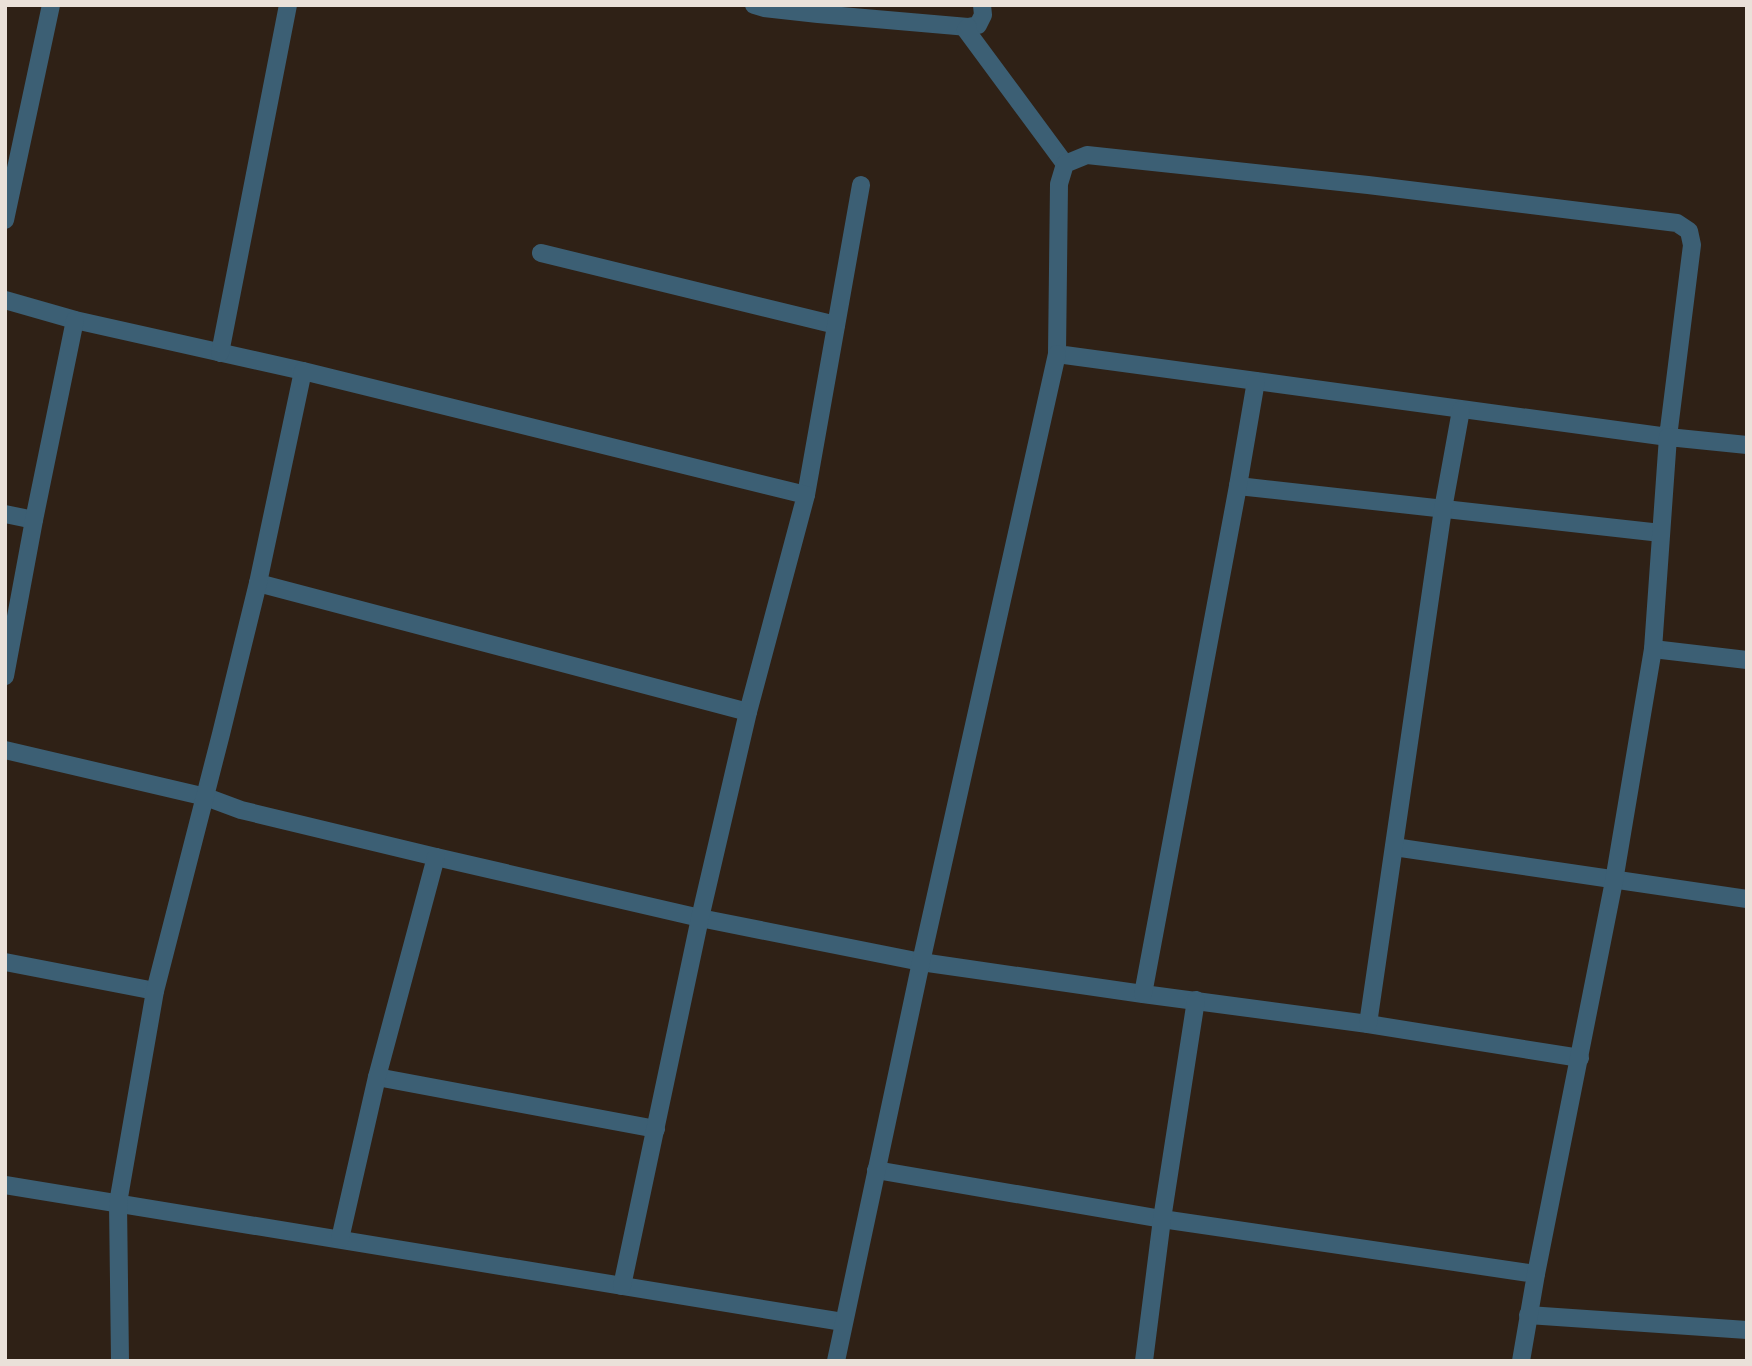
<svg xmlns="http://www.w3.org/2000/svg" width="1752" height="1366" font-family="'Alegreya Sans',sans-serif">
	<rect width="100%" height="100%" fill="#2f2116"/>
	<g fill="none" stroke-linecap="round" stroke-linejoin="round">
		<!-- minor -->
		<g stroke="#3c5f74" stroke-width="18">
			<path d="M 754,5 L 764,8 L 818,14 L 968,27 L 978,25 L 983,15 L 982,5"/>
			<path d="M 968,27 L 966,30 L 1065,164"/>
			<path d="M 1087,155 L 1368,185 L 1677,223 L 1689,231 L 1692,245 L 1668,437 L 1057,354 L 1059,184 L 1065,164 Z"/>
			<path d="M 5,220 L 51,5"/>
			<path d="M 541,253 L 836,325"/>
			<path d="M 5,300 L 75,320 L 303,371"/>
			<path d="M 220,353 L 288,5"/>
			<path d="M 1238,486 L 1661,533"/>
			<path d="M 806,495 L 861,185"/>
			<path d="M 5,514 L 34,520"/>
			<path d="M 258,583 L 748,712"/>
			<path d="M 1653,649 L 1747,660"/>
			<path d="M 5,676 L 34,520 L 75,320"/>
			<path d="M 5,750 L 206,797 L 241,810 L 436,857 L 700,918 L 921,962 L 1143,994 L 1368,1024 L 1580,1058"/>
			<path d="M 1394,847 L 1747,899"/>
			<path d="M 5,962 L 155,991"/>
			<path d="M 1143,994 L 1238,486 L 1256,381"/>
			<path d="M 1368,1024 L 1443,509 L 1461,410"/>
			<path d="M 377,1077 L 656,1129"/>
			<path d="M 876,1170 L 1162,1219 L 1536,1274"/>
			<path d="M 5,1185 L 843,1322"/>
			<path d="M 340,1239 L 377,1077 L 436,857"/>
			<path d="M 1528,1315 L 1747,1330"/>
			<path d="M 120,1361 L 118,1203 L 155,991 L 221,734 L 258,583 L 303,371 L 806,495 L 748,712 L 700,918 L 622,1286"/>
			<path d="M 836,1361 L 921,962 L 1057,354"/>
			<path d="M 1144,1361 L 1162,1219 L 1196,1000"/>
			<path d="M 1521,1361 L 1536,1274 L 1614,881 L 1653,649 L 1668,437 L 1747,445"/>
		</g>
	</g>
	<!-- border -->
	<rect width="1752" height="1366" fill="none" stroke="#eae1d9" stroke-width="14"/>
</svg>
